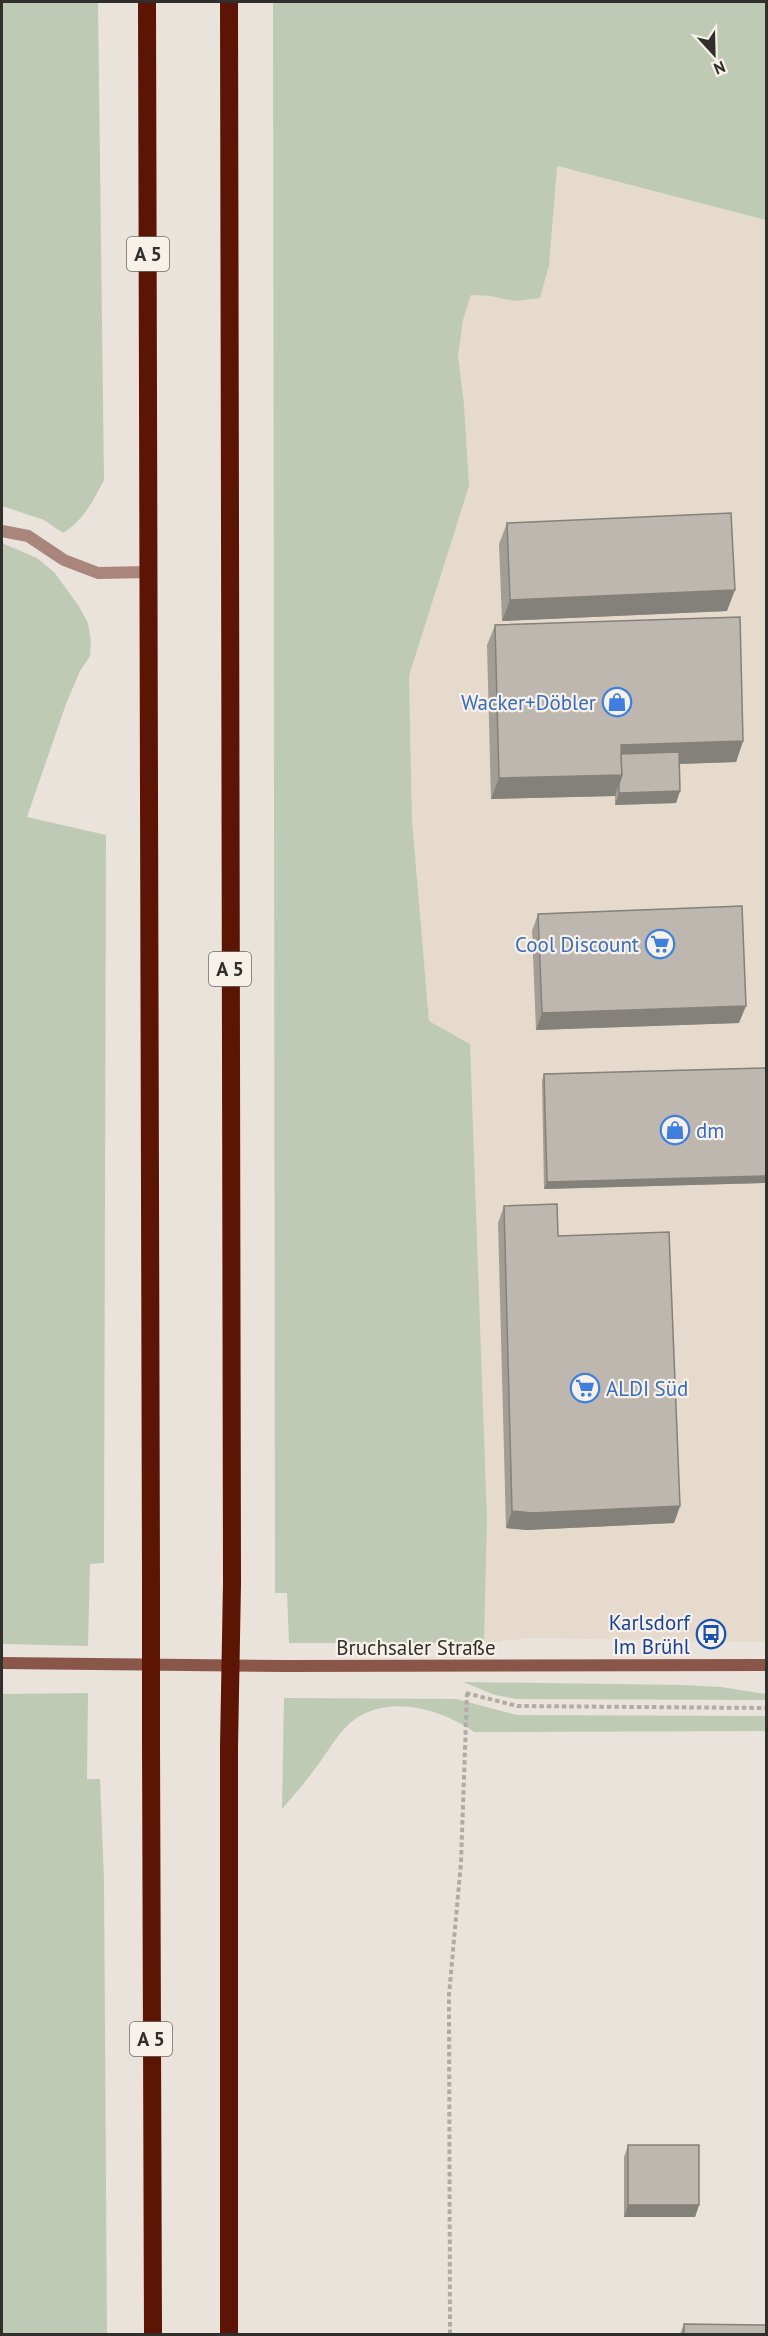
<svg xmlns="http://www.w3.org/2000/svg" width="768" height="2336" font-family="'PT Sans',sans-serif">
	<rect width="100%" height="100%" fill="#eae3dc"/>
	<!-- built -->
	<path fill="#e6dacc" d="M 556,166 L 766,220 L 766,1642 L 530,1638 L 484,1643 L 487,1521 L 470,1044 L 429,1021 L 412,820 L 409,676 L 469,486 L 464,404 L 458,356 L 463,320 L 471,295 L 490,296 L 515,301 L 549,265 Z"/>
	<!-- green -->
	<g fill="#bfcab5">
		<path d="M 2,2 L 98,2 L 104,480 C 93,501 83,521 63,533 L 44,520 L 2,506 Z"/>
		<path d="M 273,2 L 766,2 L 766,220 L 557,166 L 549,265 L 540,298 L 515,301 L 490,296 L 471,295 L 463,320 L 458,356 L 464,404 L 469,486 L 409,676 L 412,820 L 429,1021 L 470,1044 L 487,1521 L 484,1643 L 289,1643 L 287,1593 L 275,1593 Z"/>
		<path d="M 2,543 L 37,558 L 54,572 L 78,605 L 88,623 L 91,642 L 90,656 L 80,671 L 66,704 L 27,817 L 106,835 L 104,1563 L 90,1564 L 88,1646 L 2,1644 Z"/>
		<path d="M 463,1682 L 684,1685 L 721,1687 L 766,1694 L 766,1700 L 516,1699 L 495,1695 Z"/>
		<path d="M 88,1693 L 87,1779 L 100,1779 L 104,1879 L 107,2334 L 2,2334 L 2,1694 Z"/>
		<path d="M 284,1698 L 456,1699 L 517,1715 L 766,1716 L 766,1731 L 474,1732 C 444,1711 397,1696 362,1715 C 340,1726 329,1752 314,1770 C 304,1784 293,1796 282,1809 Z"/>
	</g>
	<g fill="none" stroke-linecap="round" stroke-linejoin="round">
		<!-- path -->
		<g stroke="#b0aba5" stroke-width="4" stroke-dasharray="4.5 3" stroke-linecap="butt">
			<path d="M 466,1693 L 517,1706 L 766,1708"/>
			<path d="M 450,2334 L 449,1995 L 461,1862 L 467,1693"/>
		</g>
		<!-- lane -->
		<path stroke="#aa857c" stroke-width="12" d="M 2,531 L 28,536 L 64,560 L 98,573 L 148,572"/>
		<!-- secondary -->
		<path stroke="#8b564a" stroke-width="12" d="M 2,1663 L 286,1666 L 766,1665"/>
		<!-- highway -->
		<g stroke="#5c1405" stroke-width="18">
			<path d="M 147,2 L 151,1585"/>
			<path d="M 229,2 L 232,1583"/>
			<path d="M 151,1743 L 153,2334"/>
			<path d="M 229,1747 L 229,2334"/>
		</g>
		<!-- highway-bridge -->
		<g stroke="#5c1405" stroke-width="18">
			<path d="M 151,1743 L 151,1585"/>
			<path d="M 229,1747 L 232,1583"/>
		</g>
	</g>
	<!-- wall -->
	<g fill="#a39d96">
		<path d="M 507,523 L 727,611 L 502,621 L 499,544 Z"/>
		<path d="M 495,625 L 743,741 L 736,762 L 679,764 L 680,791 L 676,803 L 615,805 L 615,796 L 491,799 L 487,645 Z"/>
		<path d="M 538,914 L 739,1023 L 536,1030 L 532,931 Z"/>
		<path d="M 766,1068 L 766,1183 L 544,1189 L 542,1081 L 544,1074 Z"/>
		<path d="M 504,1206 L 558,1236 L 680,1506 L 674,1523 L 527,1530 L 506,1528 L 498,1223 Z"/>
		<path d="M 628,2145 L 699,2205 L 695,2217 L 624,2217 L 624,2157 Z"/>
		<path d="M 684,2324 L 766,2334 L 680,2334 Z"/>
	</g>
	<!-- shaded-wall -->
	<g fill="#84807a">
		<path d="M 735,590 L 727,611 L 502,621 L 510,600 Z"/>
		<path d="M 743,741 L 736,762 L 618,766 L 621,745 Z"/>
		<path d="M 622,775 L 615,796 L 491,799 L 499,778 Z"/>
		<path d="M 680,791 L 676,803 L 615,805 L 619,793 Z"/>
		<path d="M 746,1006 L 739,1023 L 536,1030 L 542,1013 Z"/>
		<path d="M 766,1176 L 766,1183 L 544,1189 L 547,1182 Z"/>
		<path d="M 680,1506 L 674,1523 L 527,1530 L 506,1528 L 512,1511 Z"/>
		<path d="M 628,2205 L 699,2205 L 695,2217 L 624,2217 Z"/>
	</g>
	<!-- building -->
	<g fill="#bdb7af" stroke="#84807a" stroke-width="1.5">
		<path d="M 731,513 L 735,590 L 510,600 L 507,523 Z"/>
		<path d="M 740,617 L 743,741 L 621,745 L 622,775 L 499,778 L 495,625 Z"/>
		<path d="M 679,752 L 680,791 L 619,793 L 619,784 L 622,775 L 621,754 Z"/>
		<path d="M 742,906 L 746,1006 L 542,1013 L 538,914 Z"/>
		<path d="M 766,1068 L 766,1176 L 547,1182 L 544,1074 Z"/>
		<path d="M 557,1204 L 558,1236 L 669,1232 L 680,1506 L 533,1513 L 512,1511 L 504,1206 Z"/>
		<rect x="628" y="2145" width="71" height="60"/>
		<path d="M 684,2324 L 766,2325 L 766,2334 L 684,2334 Z"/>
	</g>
	<!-- icons -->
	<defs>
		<g id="shop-ring" transform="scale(1.5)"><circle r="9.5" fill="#f7f1e9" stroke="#3f7fe0" stroke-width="1.5"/><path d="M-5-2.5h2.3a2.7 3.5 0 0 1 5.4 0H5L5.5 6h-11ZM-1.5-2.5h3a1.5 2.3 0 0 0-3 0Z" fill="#3f7fe0"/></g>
		<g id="supermarket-ring" transform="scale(1.5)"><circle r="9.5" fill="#f7f1e9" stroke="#3f7fe0" stroke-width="1.5"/><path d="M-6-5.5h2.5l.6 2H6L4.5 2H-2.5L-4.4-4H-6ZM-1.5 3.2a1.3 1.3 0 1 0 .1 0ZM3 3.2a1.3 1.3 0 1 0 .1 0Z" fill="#3f7fe0"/></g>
		<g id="bus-ring" transform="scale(1.5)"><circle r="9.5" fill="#f7f1e9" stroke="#1a4fb4" stroke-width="1.5"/><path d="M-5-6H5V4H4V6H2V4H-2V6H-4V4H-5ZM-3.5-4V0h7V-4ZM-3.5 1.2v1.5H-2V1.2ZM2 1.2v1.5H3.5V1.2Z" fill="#1a4fb4"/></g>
	</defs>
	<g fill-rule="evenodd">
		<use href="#shop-ring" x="617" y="702"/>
		<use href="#supermarket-ring" x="660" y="944"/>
		<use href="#shop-ring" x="675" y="1130"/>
		<use href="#supermarket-ring" x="585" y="1388"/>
		<use href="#bus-ring" x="711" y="1634"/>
	</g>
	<g text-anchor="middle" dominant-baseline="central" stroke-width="4.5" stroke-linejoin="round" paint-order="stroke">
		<!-- shield labels -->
		<g fill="#f7f1e9" stroke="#6c6965" stroke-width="1.5">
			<rect x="127" y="237" width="42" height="34" rx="4.5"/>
			<rect x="209" y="952" width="42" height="34" rx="4.5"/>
			<rect x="130" y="2022" width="42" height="34" rx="4.5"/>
		</g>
		<g font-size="20" font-weight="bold" fill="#312f2c">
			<text x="148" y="254">A 5</text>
			<text x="230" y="969">A 5</text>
			<text x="151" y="2039">A 5</text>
		</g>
		<!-- shop labels -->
		<g font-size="21" fill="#366cbe" stroke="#f7f1e9" text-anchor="end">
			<text x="596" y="702">Wacker+Döbler</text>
			<text x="639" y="944">Cool Discount</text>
			<text x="696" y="1130" text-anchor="start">dm</text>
			<text x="606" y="1388" text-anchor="start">ALDI Süd</text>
		</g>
		<!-- transit labels -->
		<g font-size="21" fill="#164399" stroke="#f7f1e9" text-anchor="end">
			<text x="690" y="1622">Karlsdorf<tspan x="690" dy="24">Im Brühl</tspan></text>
		</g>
		<!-- street labels -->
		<g font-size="21" fill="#312f2c" stroke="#f7f1e9">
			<text x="416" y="1647">Bruchsaler Straße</text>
		</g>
	</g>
	<!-- border -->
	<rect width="768" height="2336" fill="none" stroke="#312f2c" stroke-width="6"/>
	<!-- north arrow -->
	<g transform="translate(714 54) rotate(158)" stroke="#f7f1e9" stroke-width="4.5" paint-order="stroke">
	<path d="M0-4.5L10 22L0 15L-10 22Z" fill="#312f2c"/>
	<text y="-9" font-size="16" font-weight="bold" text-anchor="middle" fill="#312f2c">N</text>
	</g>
</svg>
